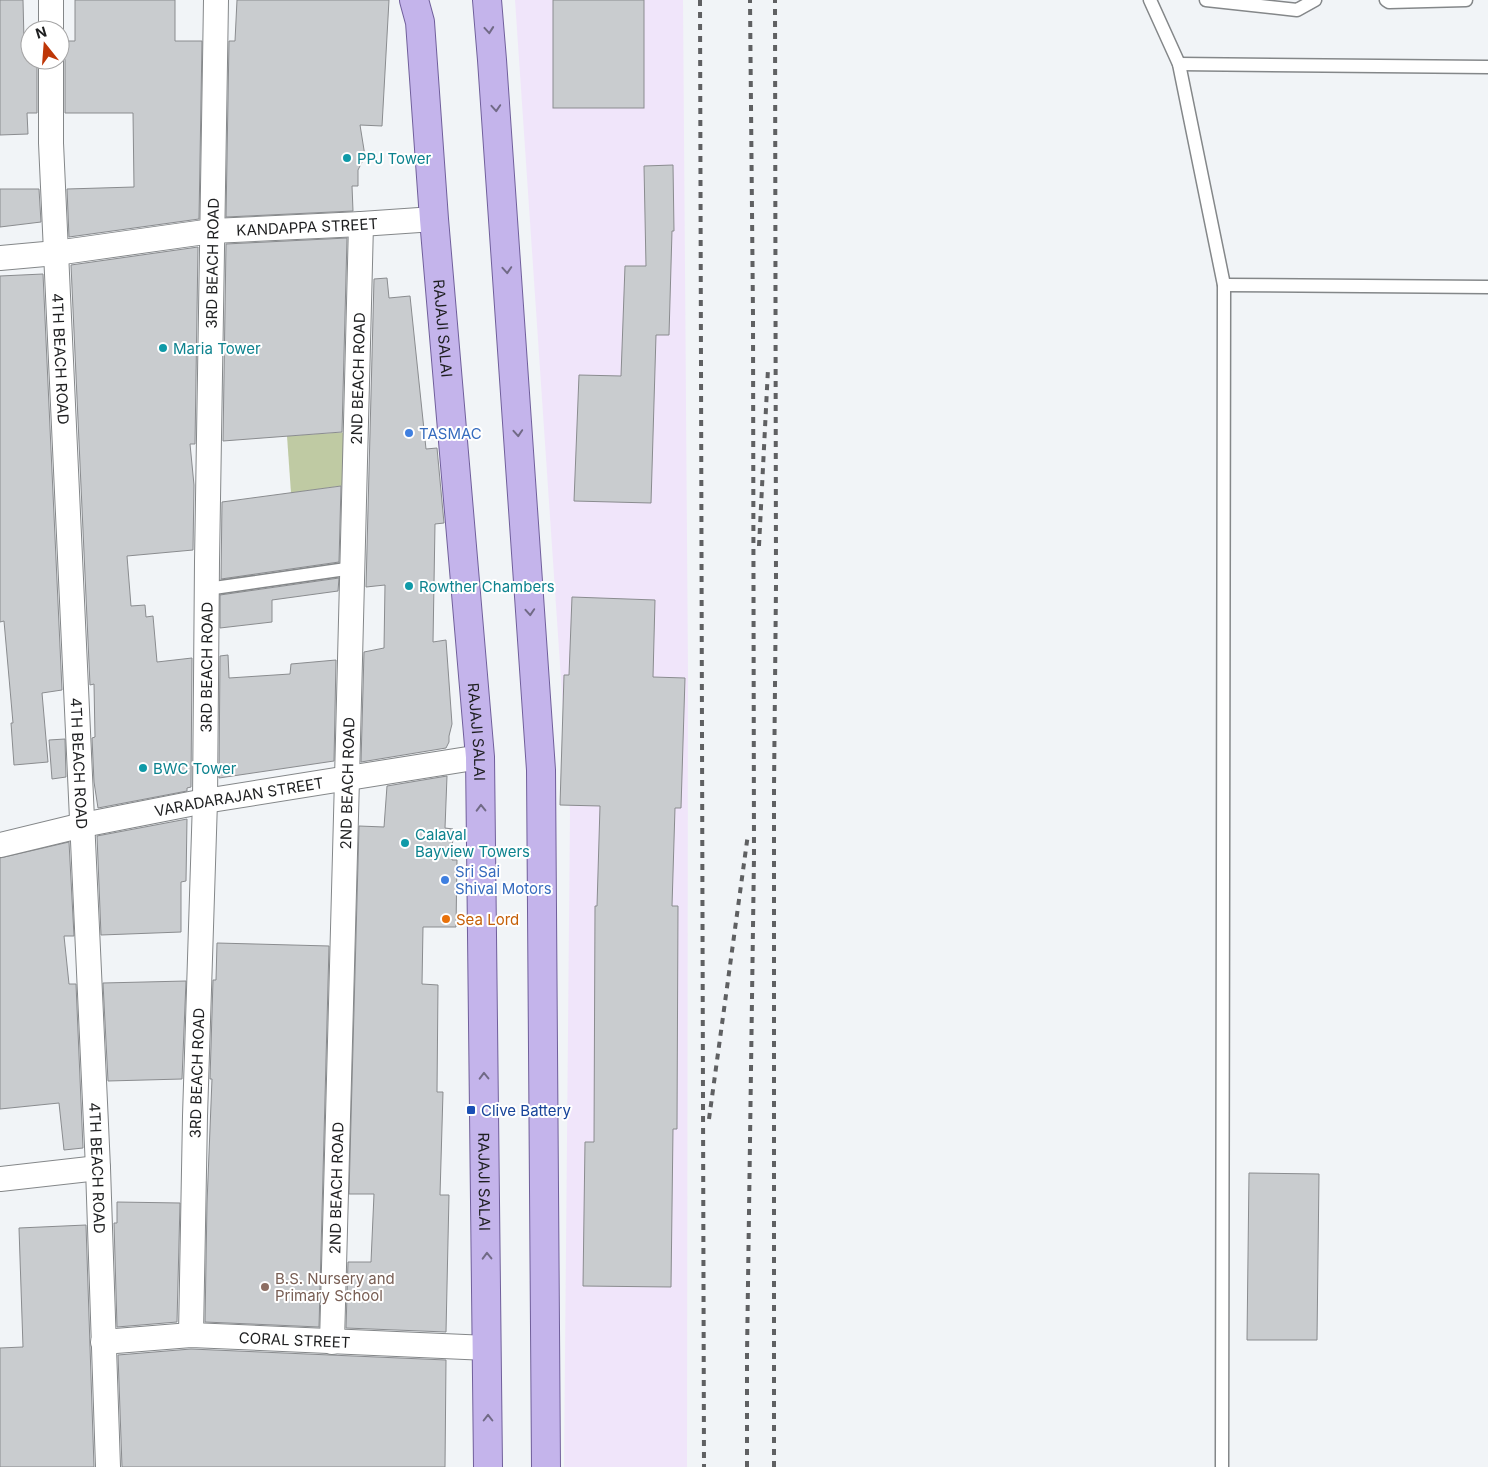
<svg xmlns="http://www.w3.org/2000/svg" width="1488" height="1467" font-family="Inter,sans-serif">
	<rect width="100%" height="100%" fill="#f1f4f7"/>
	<!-- commercial -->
	<path fill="#f0e5fa" d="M 515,0 L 683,0 L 688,673 L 687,1467 L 564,1467 L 570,812 Z"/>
	<!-- green -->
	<path fill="#bfcaa3" d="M 348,432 L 347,485 L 291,493 L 287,436 Z"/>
	<!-- building -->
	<g fill="#c9cccf" stroke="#8a8c8f">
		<path d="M 0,0 L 23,0 L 24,41 L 30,41 L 30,60 L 37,60 L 37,113 L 27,113 L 28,134 L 0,135 Z"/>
		<path d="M 75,0 L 175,0 L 175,41 L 202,41 L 199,219 L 69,237 L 67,189 L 134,187 L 133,113 L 65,113 L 65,60 L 63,54 L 60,50 L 60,41 L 75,41 Z"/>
		<path d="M 237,0 L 389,0 L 382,126 L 360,125 L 365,156 L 358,170 L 358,186 L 352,186 L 353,211 L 226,217 L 229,41 L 235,41 Z"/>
		<rect x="553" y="0" width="91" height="108"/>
		<path d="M 673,165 L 674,231 L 672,231 L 669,335 L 656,335 L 651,503 L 574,501 L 579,375 L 621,376 L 625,266 L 646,266 L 644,166 Z"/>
		<path d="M 0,189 L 39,189 L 41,222 L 0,227 Z"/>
		<path d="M 347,238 L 342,432 L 223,441 L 226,244 Z"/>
		<path d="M 198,247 L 195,444 L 190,444 L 194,485 L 193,550 L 127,556 L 131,606 L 145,605 L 146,617 L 153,616 L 157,662 L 192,658 L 191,787 L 187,788 L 187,791 L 98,808 L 94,782 L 92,738 L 95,737 L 94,684 L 90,685 L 71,265 Z"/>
		<path d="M 43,274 L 62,690 L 42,693 L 48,762 L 14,765 L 11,723 L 13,723 L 4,621 L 0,622 L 0,276 Z"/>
		<path d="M 387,278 L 389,298 L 410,296 L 426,449 L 437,448 L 444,523 L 435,524 L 433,642 L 446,640 L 452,724 L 449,736 L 449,742 L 446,748 L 361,762 L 364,652 L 384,648 L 385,585 L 366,587 L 374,279 Z"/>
		<path d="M 341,486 L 339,562 L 221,579 L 222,502 Z"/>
		<path d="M 339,578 L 338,591 L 272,600 L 272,622 L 220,628 L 220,595 Z"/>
		<path d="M 572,597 L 655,600 L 653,677 L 685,678 L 681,808 L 675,808 L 672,906 L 678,906 L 677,1129 L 673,1129 L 671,1287 L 583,1286 L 585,1142 L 594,1142 L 595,906 L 597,906 L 600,806 L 560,805 L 564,675 L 569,675 Z"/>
		<path d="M 228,655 L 229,678 L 290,674 L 291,664 L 336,660 L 334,761 L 219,778 L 220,656 Z"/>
		<path d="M 65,739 L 66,777 L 52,779 L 49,740 Z"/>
		<path d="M 447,776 L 445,828 L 453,829 L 452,860 L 457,860 L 456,927 L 423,927 L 422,984 L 438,985 L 437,1092 L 443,1092 L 440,1195 L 449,1195 L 446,1332 L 346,1328 L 348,1262 L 371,1262 L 374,1194 L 349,1194 L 359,826 L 384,827 L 387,786 Z"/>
		<path d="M 187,819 L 186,881 L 181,882 L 181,932 L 101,935 L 97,836 Z"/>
		<path d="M 69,842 L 74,936 L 64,936 L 69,984 L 76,984 L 83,1148 L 64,1150 L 59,1103 L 0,1109 L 0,858 Z"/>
		<path d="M 217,943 L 329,946 L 319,1327 L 205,1322 L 207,1203 L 212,1079 L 210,1079 L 213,980 L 216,980 Z"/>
		<path d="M 186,981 L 182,1079 L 108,1081 L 103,983 Z"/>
		<path d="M 1249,1173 L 1319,1174 L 1317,1340 L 1247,1340 Z"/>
		<path d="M 117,1202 L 180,1203 L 177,1322 L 117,1327 L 114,1223 L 117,1223 Z"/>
		<path d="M 86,1225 L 94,1467 L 0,1467 L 0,1348 L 23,1347 L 19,1228 Z"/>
		<path d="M 191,1349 L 446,1360 L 445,1467 L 122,1467 L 118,1355 Z"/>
	</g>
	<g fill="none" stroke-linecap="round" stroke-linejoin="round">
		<!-- lane casing -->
		<g stroke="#848789" stroke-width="15">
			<g id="lane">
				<path d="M 1150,0 L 1179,64 L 1224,285 L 1222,1467"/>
				<path d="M 1206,0 L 1297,10 L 1315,0"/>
				<path d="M 1386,0 L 1389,2 L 1466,0"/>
				<path d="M 1179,64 L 1488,67"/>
				<path d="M 1224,285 L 1488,287"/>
				<path d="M 207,589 L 353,568"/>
			</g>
		</g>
		<!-- street casing -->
		<g stroke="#848789" stroke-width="26">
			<g id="street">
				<path d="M 51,30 L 51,0"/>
				<path id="s1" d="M 51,60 L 51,143 L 98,1168 L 108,1467"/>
				<path id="s2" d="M 0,258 L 56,253 L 212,231 L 361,224 L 434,219"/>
				<path id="s3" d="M 0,845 L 83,825 L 205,801 L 480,757"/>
				<path d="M 0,1179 L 98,1168"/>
				<path id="s4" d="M 191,1335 L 195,1116 L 205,801 L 207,562 L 216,0"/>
				<path id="s5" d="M 103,1342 L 191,1335 L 488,1348"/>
				<path id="s6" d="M 332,1342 C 341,969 353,597 361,224"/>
			</g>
		</g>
		<!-- primary casing -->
		<g stroke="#705f9b" stroke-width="30">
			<g id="primary">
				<path id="s7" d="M 414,0 L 420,22 L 434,219 L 480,757 L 488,1467"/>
				<path d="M 487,0 L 492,60 L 541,770 L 546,1467"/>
			</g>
		</g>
		<!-- lane -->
		<use href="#lane" stroke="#fff" stroke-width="12"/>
		<!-- street -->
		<use href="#street" stroke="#fff" stroke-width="24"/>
		<!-- primary -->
		<use href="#primary" stroke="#c4b4eb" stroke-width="28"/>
		<!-- rail -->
		<g stroke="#5f6062" stroke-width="4" stroke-dasharray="6 6" stroke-linecap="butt">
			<path d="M 700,0 L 704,1467"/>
			<path d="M 759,546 L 768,369"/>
			<path d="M 709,1119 L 748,834"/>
			<path d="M 747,1467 L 747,1355 L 754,856 L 753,315 L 750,0"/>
			<path d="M 774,1467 L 774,788 L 776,584 L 775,0"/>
		</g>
	</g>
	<!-- one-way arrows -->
	<defs><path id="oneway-chevron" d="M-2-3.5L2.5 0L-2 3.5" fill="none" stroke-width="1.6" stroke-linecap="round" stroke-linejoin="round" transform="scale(1.25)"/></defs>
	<g stroke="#716a86">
		<use href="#oneway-chevron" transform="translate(489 30) rotate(85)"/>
		<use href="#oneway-chevron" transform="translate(496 108) rotate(86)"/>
		<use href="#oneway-chevron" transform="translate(507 270) rotate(86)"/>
		<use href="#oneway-chevron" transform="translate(518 433) rotate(86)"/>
		<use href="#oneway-chevron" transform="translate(530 612) rotate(86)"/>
		<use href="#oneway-chevron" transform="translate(481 808) rotate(-91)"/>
		<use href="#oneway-chevron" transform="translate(484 1076) rotate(-91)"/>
		<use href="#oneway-chevron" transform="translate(487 1256) rotate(-91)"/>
		<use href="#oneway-chevron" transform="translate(488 1418) rotate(-90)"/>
	</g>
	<!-- markers -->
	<g fill="#0f9aa8" stroke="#fff" stroke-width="2">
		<circle cx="347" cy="158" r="5"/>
		<circle cx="163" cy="348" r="5"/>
		<circle cx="409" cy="586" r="5"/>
		<circle cx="143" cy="768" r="5"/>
		<circle cx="405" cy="843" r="5"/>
	</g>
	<g fill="#3f7fe0" stroke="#fff" stroke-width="2">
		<circle cx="409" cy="433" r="5"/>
		<circle cx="445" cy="880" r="5"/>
	</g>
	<circle fill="#e8710a" stroke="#fff" stroke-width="2" cx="446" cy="919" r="5"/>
	<rect fill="#1a4fb4" stroke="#fff" stroke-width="2" x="466" y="1105" width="10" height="10" rx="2.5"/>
	<circle fill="#8d6e63" stroke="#fff" stroke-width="2" cx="265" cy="1287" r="5"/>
	<g text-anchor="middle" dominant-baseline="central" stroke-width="4" stroke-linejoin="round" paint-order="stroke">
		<!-- culture labels -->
		<g font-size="15" fill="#0d838f" stroke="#fff" text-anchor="start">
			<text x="357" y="158">PPJ Tower</text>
			<text x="173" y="348">Maria Tower</text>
			<text x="419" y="586">Rowther Chambers</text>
			<text x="153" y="768">BWC Tower</text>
			<text x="415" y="834">Calaval<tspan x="415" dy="17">Bayview Towers</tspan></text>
		</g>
		<!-- street labels -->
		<g font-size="15" fill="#1e1f20" stroke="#fff">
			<text stroke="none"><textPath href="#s2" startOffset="309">KANDAPPA STREET</textPath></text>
			<text stroke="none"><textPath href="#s4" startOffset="1072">3RD BEACH ROAD</textPath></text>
			<text stroke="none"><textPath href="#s7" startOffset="330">RAJAJI SALAI</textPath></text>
			<text stroke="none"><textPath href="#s1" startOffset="299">4TH BEACH ROAD</textPath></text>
			<text stroke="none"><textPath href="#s6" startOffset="964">2ND BEACH ROAD</textPath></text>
			<text stroke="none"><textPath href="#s4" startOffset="668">3RD BEACH ROAD</textPath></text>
			<text stroke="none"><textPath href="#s7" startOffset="735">RAJAJI SALAI</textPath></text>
			<text stroke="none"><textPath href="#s1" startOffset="704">4TH BEACH ROAD</textPath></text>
			<text stroke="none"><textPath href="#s6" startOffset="559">2ND BEACH ROAD</textPath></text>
			<text stroke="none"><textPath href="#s3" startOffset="244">VARADARAJAN STREET</textPath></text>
			<text stroke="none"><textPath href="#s4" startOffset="262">3RD BEACH ROAD</textPath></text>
			<text stroke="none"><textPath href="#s1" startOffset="1109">4TH BEACH ROAD</textPath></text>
			<text stroke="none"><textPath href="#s7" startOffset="1185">RAJAJI SALAI</textPath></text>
			<text stroke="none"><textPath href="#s6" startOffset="154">2ND BEACH ROAD</textPath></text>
			<text stroke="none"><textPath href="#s5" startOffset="192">CORAL STREET</textPath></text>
		</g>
		<!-- shop labels -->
		<g font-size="15" fill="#366cbe" stroke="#fff" text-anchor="start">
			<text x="419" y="433">TASMAC</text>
			<text x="455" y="871">Sri Sai<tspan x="455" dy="17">Shival Motors</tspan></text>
		</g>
		<!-- food labels -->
		<g font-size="15" fill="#c56008" stroke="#fff" text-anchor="start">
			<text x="456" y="919">Sea Lord</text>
		</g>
		<!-- transit labels -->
		<g font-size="15" fill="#164399" stroke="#fff" text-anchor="start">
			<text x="481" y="1110">Clive Battery</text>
		</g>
		<!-- education labels -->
		<g font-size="15" fill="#785e54" stroke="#fff" text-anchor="start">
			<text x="275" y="1278">B.S. Nursery and<tspan x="275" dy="17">Primary School</tspan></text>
		</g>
	</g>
	<!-- north arrow -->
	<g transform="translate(45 45) rotate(343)"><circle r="24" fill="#ffffff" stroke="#a5a5a6"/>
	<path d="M0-4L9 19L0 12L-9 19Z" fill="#be3607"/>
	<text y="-8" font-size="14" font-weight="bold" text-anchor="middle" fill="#1e1f20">N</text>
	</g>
</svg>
